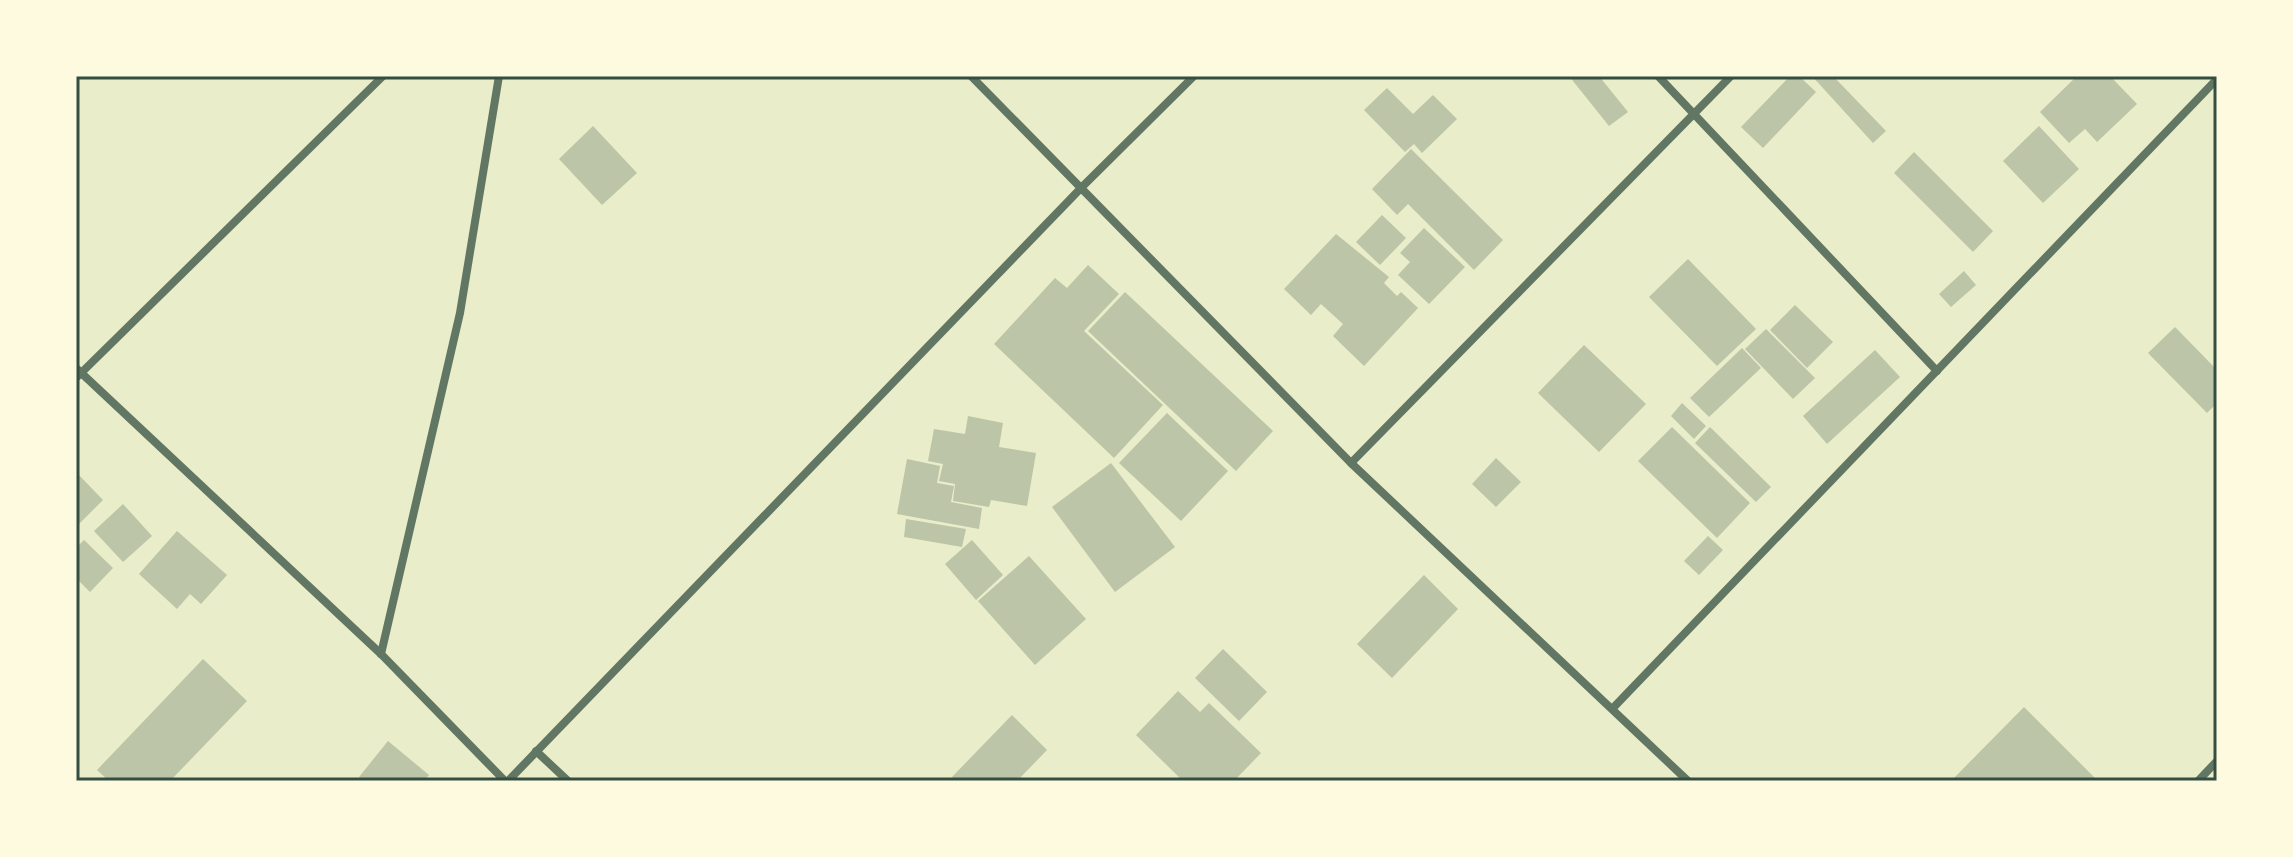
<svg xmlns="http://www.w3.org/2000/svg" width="2293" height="857" font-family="Jost,sans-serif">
	<rect width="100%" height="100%" fill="#e9edc9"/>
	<!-- building -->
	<g fill="#bcc5a7">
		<path d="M 1569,76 L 1599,76 L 1628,112 L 1609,126 Z"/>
		<path d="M 1790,76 L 1799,76 L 1816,92 L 1763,148 L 1741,127 Z"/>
		<path d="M 1812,76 L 1833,76 L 1886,131 L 1873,143 Z"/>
		<path d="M 2077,76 L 2110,76 L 2137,104 L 2097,142 L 2085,129 L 2069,143 L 2040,112 Z"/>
		<path d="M 1387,88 L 1413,114 L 1433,95 L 1457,119 L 1422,153 L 1414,144 L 1405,152 L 1364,110 Z"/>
		<path d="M 593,126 L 637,173 L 602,205 L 559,159 Z"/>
		<path d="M 2039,126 L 2079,169 L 2043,203 L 2003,161 Z"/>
		<path d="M 1411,149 L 1503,240 L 1474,270 L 1408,204 L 1397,215 L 1372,189 Z"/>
		<path d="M 1914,152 L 1993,231 L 1973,252 L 1894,173 Z"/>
		<path d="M 1382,215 L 1406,238 L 1380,265 L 1356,242 Z"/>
		<path d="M 1424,228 L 1465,267 L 1429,304 L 1398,275 L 1410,262 L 1400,253 Z"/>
		<path d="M 1336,234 L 1389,277 L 1384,283 L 1397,296 L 1401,292 L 1418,308 L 1364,366 L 1333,336 L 1343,324 L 1321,304 L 1311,315 L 1284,289 Z"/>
		<path d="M 1688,259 L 1756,329 L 1717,366 L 1649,297 Z"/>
		<path d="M 1088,265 L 1119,294 L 1084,331 L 1163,405 L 1114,458 L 994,344 L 1055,278 L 1067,288 Z"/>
		<path d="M 1964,271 L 1976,285 L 1951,307 L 1939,294 Z"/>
		<path d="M 1125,292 L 1273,431 L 1236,471 L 1088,331 Z"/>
		<path d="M 1795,305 L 1833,342 L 1807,368 L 1770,330 Z"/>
		<path d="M 2175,327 L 2217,370 L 2217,403 L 2207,413 L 2148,353 Z"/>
		<path d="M 1766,329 L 1815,378 L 1793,399 L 1745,349 Z"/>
		<path d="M 1584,345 L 1646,404 L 1599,452 L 1538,393 Z"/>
		<path d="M 1742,348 L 1761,368 L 1709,417 L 1690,398 Z"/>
		<path d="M 1875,350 L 1900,377 L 1827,444 L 1803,416 Z"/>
		<path d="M 1682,403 L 1706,426 L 1694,439 L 1671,416 Z"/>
		<path d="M 1167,413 L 1228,471 L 1181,521 L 1119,463 Z"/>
		<path d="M 968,416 L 1003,423 L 999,447 L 1036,453 L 1027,506 L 991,500 L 989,507 L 953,501 L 955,484 L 939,481 L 943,464 L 928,461 L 934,429 L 965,434 Z"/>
		<path d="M 1672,427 L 1750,503 L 1717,538 L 1638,461 Z"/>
		<path d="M 1710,427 L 1771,487 L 1756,502 L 1695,443 Z"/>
		<path d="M 1496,458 L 1521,482 L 1496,507 L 1472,484 Z"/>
		<path d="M 907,459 L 940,466 L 937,483 L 954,486 L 951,502 L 982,508 L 979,529 L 897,514 Z"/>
		<path d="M 1111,463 L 1175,547 L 1115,592 L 1052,507 Z"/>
		<path d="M 76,472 L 103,500 L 76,527 Z"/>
		<path d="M 123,504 L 152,536 L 123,562 L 94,531 Z"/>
		<path d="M 906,519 L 966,529 L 962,547 L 904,537 Z"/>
		<path d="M 177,531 L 227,575 L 201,604 L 190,594 L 177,609 L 139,574 Z"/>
		<path d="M 1708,536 L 1723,550 L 1699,575 L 1684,561 Z"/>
		<path d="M 84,540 L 113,568 L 90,592 L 76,578 L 76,548 Z"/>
		<path d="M 972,540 L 1003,575 L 976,600 L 945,564 Z"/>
		<path d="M 1029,556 L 1086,619 L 1035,665 L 978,601 Z"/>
		<path d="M 1424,575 L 1458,609 L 1392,678 L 1357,644 Z"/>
		<path d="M 1223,649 L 1267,692 L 1239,721 L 1195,678 Z"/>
		<path d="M 203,659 L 247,701 L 170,781 L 109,781 L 97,770 Z"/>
		<path d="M 1178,691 L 1200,712 L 1209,703 L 1261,753 L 1234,781 L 1183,781 L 1136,735 Z"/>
		<path d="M 2024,707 L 2098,781 L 1951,781 Z"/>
		<path d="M 1012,715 L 1047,750 L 1017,781 L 956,781 L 952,777 Z"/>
		<path d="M 388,741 L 429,775 L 424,781 L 364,781 L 359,777 Z"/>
	</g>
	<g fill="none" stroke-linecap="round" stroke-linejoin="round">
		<!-- minor -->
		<g stroke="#617663" stroke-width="8">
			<path d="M 971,76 L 1351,463 L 1688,781"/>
			<path d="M 1658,76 L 1937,371"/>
			<path d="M 76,368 L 381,654 L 505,781"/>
			<path d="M 76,378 L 383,76"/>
			<path d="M 1351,463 L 1731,76"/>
			<path d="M 381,654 L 460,313 L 499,76"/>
			<path d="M 1613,708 L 2217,79"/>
			<path d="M 536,751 L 568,781"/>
			<path d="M 508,781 L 1083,186 L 1194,76"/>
			<path d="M 2198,781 L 2217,761"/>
		</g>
	</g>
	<!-- border -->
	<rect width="2293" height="857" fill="none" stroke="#fefae0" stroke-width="156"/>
	<rect x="78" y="78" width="2137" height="701" fill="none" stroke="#344e41" stroke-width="3"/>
</svg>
